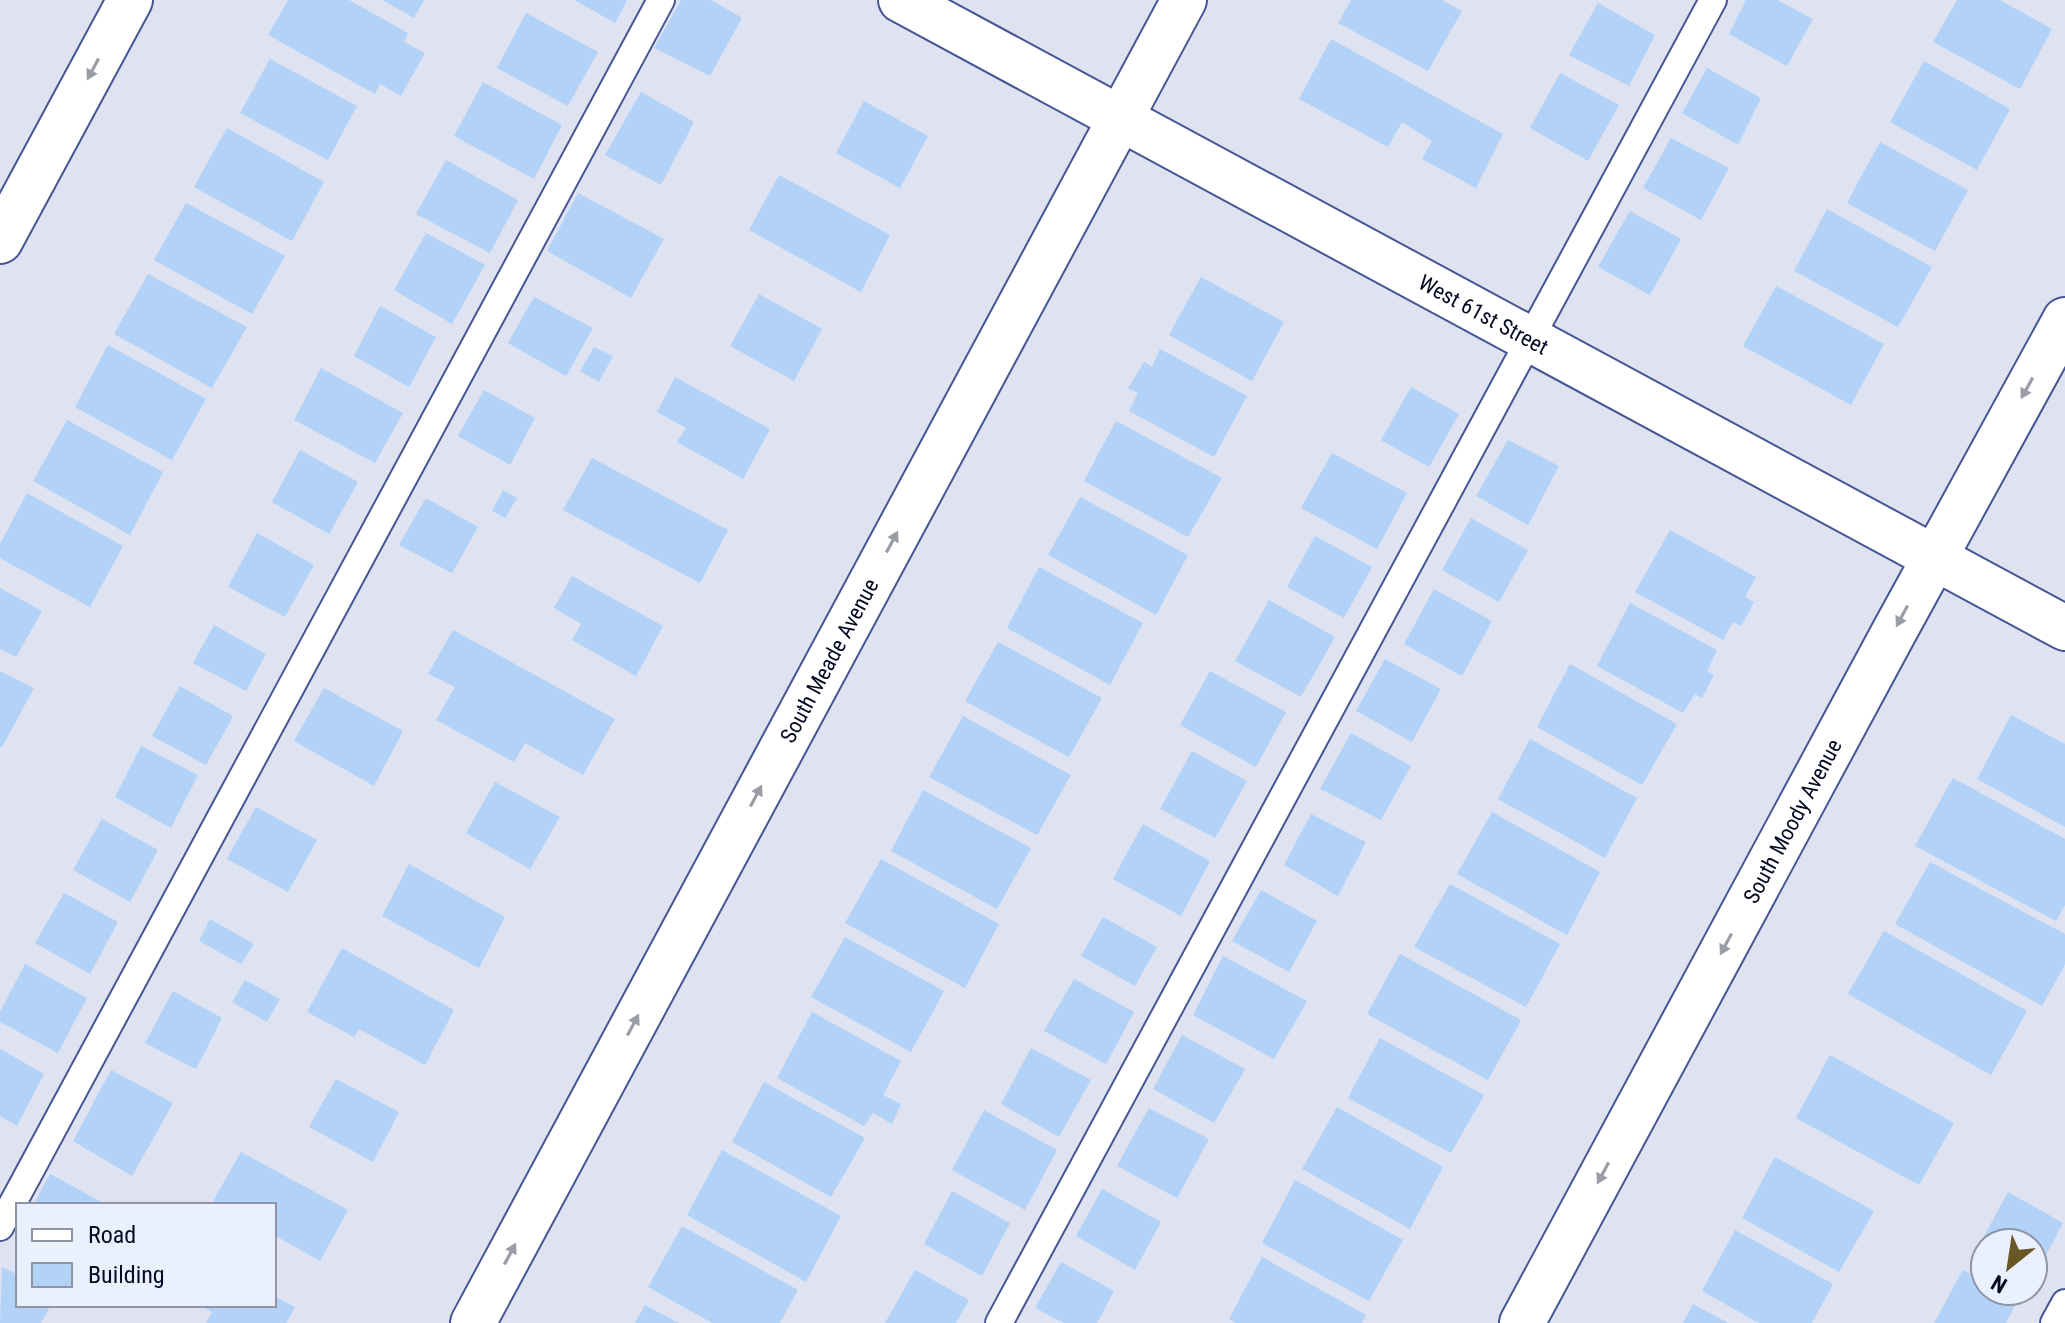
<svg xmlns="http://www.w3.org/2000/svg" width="2065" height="1323" font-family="'Roboto Condensed',sans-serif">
	<rect width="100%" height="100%" fill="#dee2f1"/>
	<!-- building -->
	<g fill="#b2d2f7">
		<path d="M 288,0 L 349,0 L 408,33 L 404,42 L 425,53 L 401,96 L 380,84 L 375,94 L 268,35 Z"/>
		<path d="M 382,0 L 424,0 L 414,18 Z"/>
		<path d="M 574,0 L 627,0 L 615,23 Z"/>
		<path d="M 681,0 L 711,0 L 742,18 L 710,76 L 654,48 Z"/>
		<path d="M 1351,0 L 1442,0 L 1462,11 L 1428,71 L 1338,23 Z"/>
		<path d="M 1746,0 L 1777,0 L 1813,19 L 1787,66 L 1729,34 Z"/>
		<path d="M 1957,0 L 2000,0 L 2052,29 L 2020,89 L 1933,42 Z"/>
		<path d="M 1598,3 L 1655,35 L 1629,86 L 1569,55 Z"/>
		<path d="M 526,13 L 598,52 L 568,106 L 497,68 Z"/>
		<path d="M 1331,39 L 1503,134 L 1476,188 L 1422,159 L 1432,141 L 1402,122 L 1388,147 L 1299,99 Z"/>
		<path d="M 270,59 L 357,106 L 328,160 L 240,113 Z"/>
		<path d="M 1924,61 L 2010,109 L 1977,170 L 1890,122 Z"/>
		<path d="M 1707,68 L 1761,98 L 1738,145 L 1682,113 Z"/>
		<path d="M 1560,73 L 1619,105 L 1588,161 L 1530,128 Z"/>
		<path d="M 483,82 L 562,125 L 534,179 L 454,136 Z"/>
		<path d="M 641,92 L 694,122 L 661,185 L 605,155 Z"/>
		<path d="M 864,101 L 928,136 L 900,188 L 836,153 Z"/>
		<path d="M 227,128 L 324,182 L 292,241 L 194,187 Z"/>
		<path d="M 1671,138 L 1729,168 L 1701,220 L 1643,188 Z"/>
		<path d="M 1880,142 L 1968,190 L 1935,251 L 1847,203 Z"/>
		<path d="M 446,160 L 518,200 L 490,253 L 416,214 Z"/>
		<path d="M 779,175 L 890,235 L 861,292 L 749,230 Z"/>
		<path d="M 578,193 L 664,239 L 631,298 L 547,251 Z"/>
		<path d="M 186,203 L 285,256 L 252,314 L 154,260 Z"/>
		<path d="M 1827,209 L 1932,267 L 1898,327 L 1794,271 Z"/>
		<path d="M 1630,211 L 1681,239 L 1650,295 L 1598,267 Z"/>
		<path d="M 426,233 L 485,265 L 452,324 L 394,290 Z"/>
		<path d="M 148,274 L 247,327 L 212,388 L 114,334 Z"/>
		<path d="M 1201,277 L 1284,322 L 1252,381 L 1169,335 Z"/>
		<path d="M 1776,286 L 1884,344 L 1851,405 L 1743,346 Z"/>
		<path d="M 759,294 L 822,329 L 794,381 L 730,346 Z"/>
		<path d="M 534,297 L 593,328 L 566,376 L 508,343 Z"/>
		<path d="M 380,306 L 436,337 L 409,387 L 354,356 Z"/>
		<path d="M 108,345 L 206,399 L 172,460 L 75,407 Z"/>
		<path d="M 594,347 L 613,356 L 599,382 L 580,371 Z"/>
		<path d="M 1160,349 L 1247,396 L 1214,457 L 1129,411 L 1138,393 L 1128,388 L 1144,362 L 1152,367 Z"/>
		<path d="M 321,368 L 403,413 L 375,463 L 294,420 Z"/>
		<path d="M 675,377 L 770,429 L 743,479 L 677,442 L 686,428 L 657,412 Z"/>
		<path d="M 1411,387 L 1459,414 L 1429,467 L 1381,440 Z"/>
		<path d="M 484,390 L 535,418 L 510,465 L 458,436 Z"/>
		<path d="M 67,420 L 163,472 L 130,535 L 33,481 Z"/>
		<path d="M 1116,421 L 1222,478 L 1188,537 L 1084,481 Z"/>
		<path d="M 1508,440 L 1559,466 L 1528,525 L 1476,496 Z"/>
		<path d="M 300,450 L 358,482 L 329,534 L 272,502 Z"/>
		<path d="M 1332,453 L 1407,493 L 1377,549 L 1301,508 Z"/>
		<path d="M 592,458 L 728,530 L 700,583 L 563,510 Z"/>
		<path d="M 503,490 L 517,498 L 505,518 L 492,511 Z"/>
		<path d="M 27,493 L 123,546 L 90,607 L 0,558 L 0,544 Z"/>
		<path d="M 1080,497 L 1188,555 L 1156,615 L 1048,555 Z"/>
		<path d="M 426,498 L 478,527 L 452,573 L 399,545 Z"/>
		<path d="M 1471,518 L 1528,550 L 1499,602 L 1442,570 Z"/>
		<path d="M 1670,530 L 1756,577 L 1745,597 L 1754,602 L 1741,626 L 1733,622 L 1723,640 L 1635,592 Z"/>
		<path d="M 257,533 L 314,565 L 285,617 L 228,587 Z"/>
		<path d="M 1315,536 L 1372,567 L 1344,618 L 1287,587 Z"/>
		<path d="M 1039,567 L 1143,623 L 1110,685 L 1007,628 Z"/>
		<path d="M 572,576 L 663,626 L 636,676 L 572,640 L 581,624 L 554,608 Z"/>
		<path d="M 0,588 L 42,611 L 16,657 L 0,649 Z"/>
		<path d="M 1434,589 L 1492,621 L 1462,676 L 1404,644 Z"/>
		<path d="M 1269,600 L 1335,637 L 1301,697 L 1235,661 Z"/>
		<path d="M 1630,603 L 1717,650 L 1707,671 L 1714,675 L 1702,698 L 1695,694 L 1683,713 L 1597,666 Z"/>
		<path d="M 214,625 L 266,654 L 246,691 L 193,663 Z"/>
		<path d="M 453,630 L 615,719 L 583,775 L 525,743 L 514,762 L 436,720 L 455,687 L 428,674 Z"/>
		<path d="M 998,642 L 1102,698 L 1069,757 L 965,701 Z"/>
		<path d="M 1385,659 L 1441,689 L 1412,742 L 1356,711 Z"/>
		<path d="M 1570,664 L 1677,724 L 1642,785 L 1537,727 Z"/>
		<path d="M 0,671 L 34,688 L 2,747 L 0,746 Z"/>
		<path d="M 1210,671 L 1286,712 L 1256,767 L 1180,725 Z"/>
		<path d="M 180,686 L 233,716 L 206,765 L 152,736 Z"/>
		<path d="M 324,688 L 403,731 L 374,786 L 294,741 Z"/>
		<path d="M 2011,715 L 2065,744 L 2065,827 L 1977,779 Z"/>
		<path d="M 963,716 L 1071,775 L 1037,835 L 929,777 Z"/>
		<path d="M 1351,733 L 1411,766 L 1381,820 L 1320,789 Z"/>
		<path d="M 1530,739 L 1637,798 L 1605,858 L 1498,799 Z"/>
		<path d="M 141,746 L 198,775 L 171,828 L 115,797 Z"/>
		<path d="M 1192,751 L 1247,781 L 1215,838 L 1160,809 Z"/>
		<path d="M 1953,778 L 2065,839 L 2065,905 L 2056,921 L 1915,846 Z"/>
		<path d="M 495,782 L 560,817 L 530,869 L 466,833 Z"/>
		<path d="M 923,790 L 1031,848 L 997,909 L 891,851 Z"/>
		<path d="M 256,807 L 317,840 L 288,892 L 227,859 Z"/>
		<path d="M 1492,812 L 1600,872 L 1567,935 L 1457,874 Z"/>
		<path d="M 1311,814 L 1366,842 L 1338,896 L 1284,865 Z"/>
		<path d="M 102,819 L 158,850 L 130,902 L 73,870 Z"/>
		<path d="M 1143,824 L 1210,861 L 1181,916 L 1113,879 Z"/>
		<path d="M 881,859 L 999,924 L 965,988 L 845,923 Z"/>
		<path d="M 1930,862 L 2065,934 L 2065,964 L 2042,1006 L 1895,924 Z"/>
		<path d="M 409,864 L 505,917 L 479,968 L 382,916 Z"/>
		<path d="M 1450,884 L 1560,944 L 1526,1007 L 1414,947 Z"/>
		<path d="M 1261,890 L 1317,921 L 1289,972 L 1232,941 Z"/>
		<path d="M 64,893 L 118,922 L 90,974 L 35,943 Z"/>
		<path d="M 1103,917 L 1157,947 L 1135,986 L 1081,956 Z"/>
		<path d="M 210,919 L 254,944 L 241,964 L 199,941 Z"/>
		<path d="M 1884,931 L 2027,1011 L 1991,1075 L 1848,994 Z"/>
		<path d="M 845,937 L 944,991 L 911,1052 L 811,997 Z"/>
		<path d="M 342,948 L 454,1010 L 425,1065 L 359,1029 L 354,1037 L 307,1012 Z"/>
		<path d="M 1400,954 L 1521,1020 L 1488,1080 L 1367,1014 Z"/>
		<path d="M 1223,956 L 1307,1001 L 1274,1059 L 1193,1015 Z"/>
		<path d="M 25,964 L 87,998 L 58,1053 L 0,1022 L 0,1012 Z"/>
		<path d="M 1074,979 L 1134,1012 L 1106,1064 L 1044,1031 Z"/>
		<path d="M 245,980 L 280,999 L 267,1022 L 232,1002 Z"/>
		<path d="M 173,991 L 222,1018 L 196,1069 L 145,1043 Z"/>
		<path d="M 812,1012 L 901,1061 L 883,1095 L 901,1104 L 892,1124 L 873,1113 L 864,1126 L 777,1078 Z"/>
		<path d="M 1182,1035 L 1245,1069 L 1214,1123 L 1153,1089 Z"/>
		<path d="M 1380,1038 L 1484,1095 L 1451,1153 L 1348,1098 Z"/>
		<path d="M 1031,1048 L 1091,1080 L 1059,1137 L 1001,1104 Z"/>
		<path d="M 0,1049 L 44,1074 L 17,1126 L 0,1116 Z"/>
		<path d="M 1830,1055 L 1954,1123 L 1919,1185 L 1796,1118 Z"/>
		<path d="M 111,1070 L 173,1103 L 132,1176 L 73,1141 Z"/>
		<path d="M 336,1079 L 399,1112 L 373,1162 L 309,1127 Z"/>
		<path d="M 764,1082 L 865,1138 L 831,1197 L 732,1142 Z"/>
		<path d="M 1337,1107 L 1443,1167 L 1410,1229 L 1302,1169 Z"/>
		<path d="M 1149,1108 L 1209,1139 L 1177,1198 L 1117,1166 Z"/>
		<path d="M 984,1110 L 1057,1150 L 1025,1210 L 952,1170 Z"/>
		<path d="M 722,1150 L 841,1216 L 806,1282 L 687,1215 Z"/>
		<path d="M 241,1152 L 348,1210 L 320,1261 L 274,1235 L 274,1205 L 219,1205 L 213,1201 Z"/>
		<path d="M 1775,1157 L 1874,1211 L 1839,1272 L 1742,1218 Z"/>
		<path d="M 50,1174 L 107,1205 L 33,1205 Z"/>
		<path d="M 1295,1180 L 1403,1240 L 1369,1301 L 1262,1243 Z"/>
		<path d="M 1102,1189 L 1161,1222 L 1135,1270 L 1076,1236 Z"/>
		<path d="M 952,1191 L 1010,1223 L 982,1276 L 924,1244 Z"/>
		<path d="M 2008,1192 L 2063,1223 L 2033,1280 L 2033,1243 L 1985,1243 L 1985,1253 L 1977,1249 Z"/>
		<path d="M 682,1226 L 798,1290 L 780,1323 L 712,1323 L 648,1287 Z"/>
		<path d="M 1735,1230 L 1833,1284 L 1812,1323 L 1759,1323 L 1702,1291 Z"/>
		<path d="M 1262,1257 L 1366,1315 L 1362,1323 L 1236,1323 L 1229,1319 Z"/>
		<path d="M 1061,1262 L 1114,1291 L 1097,1323 L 1064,1323 L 1035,1308 Z"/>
		<path d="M 2,1267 L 18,1275 L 18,1305 L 51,1305 L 41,1323 L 0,1323 Z"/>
		<path d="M 915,1270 L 969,1300 L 956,1323 L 885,1323 Z"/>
		<path d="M 1963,1270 L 1985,1282 L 1985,1291 L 2001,1291 L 2018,1300 L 2006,1323 L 1934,1323 Z"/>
		<path d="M 274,1296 L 295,1307 L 286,1323 L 206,1323 L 212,1312 L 199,1305 L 274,1305 Z"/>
		<path d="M 1693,1304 L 1728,1323 L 1683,1323 Z"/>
		<path d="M 645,1305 L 679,1323 L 635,1323 Z"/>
	</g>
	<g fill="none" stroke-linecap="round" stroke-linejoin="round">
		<!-- lane casing -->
		<g stroke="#465594" stroke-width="30">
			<g id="lane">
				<path d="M 0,1227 L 661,0"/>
				<path d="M 999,1323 L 1713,0"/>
				<path d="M 2054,1323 L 2065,1303"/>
			</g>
		</g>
		<!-- street casing -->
		<g stroke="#465594" stroke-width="48">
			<g id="street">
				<path id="s1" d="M 901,0 L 2065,628"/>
				<path d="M 0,241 L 130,0"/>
				<path id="s2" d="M 473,1323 L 1184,0"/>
				<path id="s3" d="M 1522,1323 L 1894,632 L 2065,320"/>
			</g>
		</g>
		<!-- lane -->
		<use href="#lane" stroke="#fff" stroke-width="26"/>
		<!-- street -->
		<use href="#street" stroke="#fff" stroke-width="44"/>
	</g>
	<!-- one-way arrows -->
	<defs><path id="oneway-solid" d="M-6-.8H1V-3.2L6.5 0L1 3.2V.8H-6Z" transform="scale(2)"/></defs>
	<g fill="#9b9da6">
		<use href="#oneway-solid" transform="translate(93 69) rotate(118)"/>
		<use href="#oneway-solid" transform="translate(2027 388) rotate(119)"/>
		<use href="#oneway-solid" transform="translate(892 542) rotate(-62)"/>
		<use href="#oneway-solid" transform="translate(1902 616) rotate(118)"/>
		<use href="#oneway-solid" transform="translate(756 796) rotate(-62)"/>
		<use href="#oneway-solid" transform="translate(1726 944) rotate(118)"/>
		<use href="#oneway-solid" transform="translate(633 1025) rotate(-62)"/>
		<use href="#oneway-solid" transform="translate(1603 1173) rotate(118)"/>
		<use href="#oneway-solid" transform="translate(510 1254) rotate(-62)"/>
	</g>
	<g text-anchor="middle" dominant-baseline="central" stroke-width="7" stroke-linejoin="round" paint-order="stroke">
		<!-- street labels -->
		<g font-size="22" fill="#050921" stroke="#ebf0fe">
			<text stroke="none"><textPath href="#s1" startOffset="662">West 61st Street</textPath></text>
			<text stroke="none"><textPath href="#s2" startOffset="752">South Meade Avenue</textPath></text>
			<text stroke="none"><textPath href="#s3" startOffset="570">South Moody Avenue</textPath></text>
		</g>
	</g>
	<!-- legend -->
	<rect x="16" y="1203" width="260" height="104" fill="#ebf0fe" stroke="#8f94a6" stroke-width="2"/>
	<rect x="32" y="1229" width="40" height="12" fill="#ffffff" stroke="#8f94a6" stroke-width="2"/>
	<text x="88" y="1243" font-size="24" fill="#050921">Road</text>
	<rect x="32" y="1263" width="40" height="24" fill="#b2d2f7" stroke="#8f94a6" stroke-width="2"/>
	<text x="88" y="1283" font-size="24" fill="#050921">Building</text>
	<!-- north arrow -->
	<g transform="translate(2009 1267) rotate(210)"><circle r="38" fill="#ebf0fe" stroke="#8f94a6" stroke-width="2"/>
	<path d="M0-6L14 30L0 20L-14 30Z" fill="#685825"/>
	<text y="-12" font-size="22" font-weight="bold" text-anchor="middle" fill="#050921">N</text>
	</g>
</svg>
